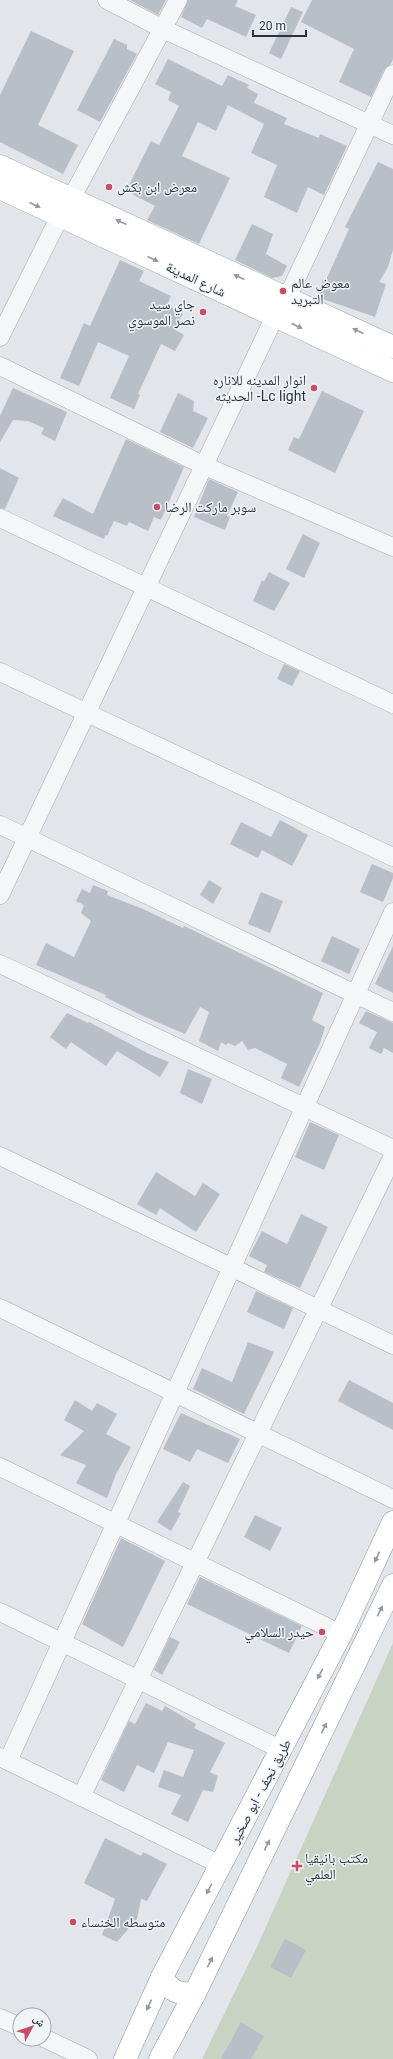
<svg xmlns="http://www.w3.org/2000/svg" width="393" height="2059" font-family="Roboto,'Noto Naskh Arabic',sans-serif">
	<rect width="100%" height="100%" fill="#e2e5ea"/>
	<!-- green -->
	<path fill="#c8d3c3" d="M 393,1643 L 393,2059 L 202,2059 L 256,1949 Z"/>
	<!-- building -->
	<g fill="#b9bfc6">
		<path d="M 130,0 L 166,0 L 158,15 Z"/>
		<path d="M 188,0 L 238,0 L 235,6 L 256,15 L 246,37 L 207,19 L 202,28 L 181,17 Z"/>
		<path d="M 312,0 L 393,0 L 393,59 L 391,64 L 384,70 L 371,97 L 339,82 L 354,49 L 301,22 Z"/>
		<path d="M 291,7 L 303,12 L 281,59 L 269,53 Z"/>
		<path d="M 31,31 L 74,51 L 38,125 L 78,145 L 63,174 L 0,142 L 0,95 Z"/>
		<path d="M 114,39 L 127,45 L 127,49 L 137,54 L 100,122 L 77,110 Z"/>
		<path d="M 168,59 L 222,86 L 228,75 L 249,85 L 247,88 L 258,94 L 254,103 L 287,118 L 284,124 L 319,138 L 320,134 L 347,146 L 324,195 L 308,187 L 297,213 L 264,197 L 277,165 L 251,153 L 264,124 L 228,105 L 216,131 L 198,122 L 182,156 L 230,178 L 199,244 L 147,220 L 155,206 L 126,191 L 151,141 L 159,145 L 179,106 L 168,100 L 171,92 L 155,84 Z"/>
		<path d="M 378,162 L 393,169 L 393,250 L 388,267 L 379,282 L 386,284 L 375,317 L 317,297 L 323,279 L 326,280 L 349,229 L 345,227 Z"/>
		<path d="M 252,224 L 273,234 L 266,254 L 287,266 L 282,276 L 272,278 L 235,260 Z"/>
		<path d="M 120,260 L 144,271 L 139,281 L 171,296 L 167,305 L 183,314 L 174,329 L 184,335 L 175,351 L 161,344 L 138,394 L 140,395 L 134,409 L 110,398 L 129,356 L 98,342 L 79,386 L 60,378 L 84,323 L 90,326 Z"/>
		<path d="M 13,388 L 67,412 L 55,441 L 41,434 L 44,428 L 28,421 L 13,420 L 0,442 L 0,416 Z"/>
		<path d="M 322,391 L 364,411 L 335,473 L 288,450 L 294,437 L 299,439 Z"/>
		<path d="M 178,393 L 194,401 L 193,411 L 208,418 L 193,448 L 160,432 Z"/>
		<path d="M 126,439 L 184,467 L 161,520 L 154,517 L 148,531 L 129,522 L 127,526 L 114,521 L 107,536 L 105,535 L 104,539 L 53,516 L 63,498 L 93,514 Z"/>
		<path d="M 0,468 L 19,478 L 5,509 L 0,508 Z"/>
		<path d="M 209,479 L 238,492 L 227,516 L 230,517 L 225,530 L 194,517 Z"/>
		<path d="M 303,534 L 320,543 L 304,578 L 286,569 Z"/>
		<path d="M 269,572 L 290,583 L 274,611 L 253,601 L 262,580 L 264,582 Z"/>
		<path d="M 284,664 L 300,671 L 292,686 L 277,679 Z"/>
		<path d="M 280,820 L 308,835 L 292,866 L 262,850 L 258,858 L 230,844 L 241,822 L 271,837 Z"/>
		<path d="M 372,864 L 393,873 L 393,878 L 383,902 L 360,892 Z"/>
		<path d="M 209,880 L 222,888 L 213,904 L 200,895 Z"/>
		<path d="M 93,885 L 108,891 L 107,895 L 143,909 L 183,928 L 184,926 L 323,993 L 312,1020 L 325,1027 L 320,1043 L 299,1087 L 281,1078 L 287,1064 L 255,1048 L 248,1050 L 242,1041 L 235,1046 L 228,1043 L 226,1045 L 221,1042 L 218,1051 L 199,1041 L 209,1012 L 200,1007 L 185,1034 L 143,1016 L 105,997 L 106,995 L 36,965 L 46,943 L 74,957 L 91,921 L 81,913 L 84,905 L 76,901 L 82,889 L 90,893 Z"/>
		<path d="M 261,892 L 283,901 L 270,933 L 248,924 Z"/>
		<path d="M 332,936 L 360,949 L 349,974 L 321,961 Z"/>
		<path d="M 393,946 L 393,993 L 375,984 Z"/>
		<path d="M 366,1011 L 393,1023 L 393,1053 L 384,1048 L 381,1054 L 369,1048 L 377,1032 L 359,1023 Z"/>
		<path d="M 67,1013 L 88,1023 L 89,1022 L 149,1054 L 169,1062 L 160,1077 L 117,1051 L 106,1066 L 71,1042 L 66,1049 L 50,1037 Z"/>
		<path d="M 188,1069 L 212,1079 L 202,1104 L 180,1093 Z"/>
		<path d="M 310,1122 L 339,1135 L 324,1170 L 295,1157 Z"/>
		<path d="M 156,1172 L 195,1196 L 203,1183 L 220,1194 L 196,1232 L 160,1208 L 156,1215 L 137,1204 Z"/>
		<path d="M 301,1214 L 328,1227 L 300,1288 L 264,1272 L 267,1265 L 249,1256 L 262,1231 L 287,1244 Z"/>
		<path d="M 256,1291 L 293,1308 L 284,1329 L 247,1312 Z"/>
		<path d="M 248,1342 L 274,1352 L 244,1414 L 193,1389 L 202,1368 L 232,1382 Z"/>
		<path d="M 349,1380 L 393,1403 L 393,1430 L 338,1401 Z"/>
		<path d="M 75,1400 L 92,1411 L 97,1403 L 117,1414 L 106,1434 L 131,1447 L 116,1474 L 107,1498 L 76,1483 L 86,1465 L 60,1455 L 84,1431 L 64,1420 Z"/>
		<path d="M 181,1413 L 240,1439 L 228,1463 L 197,1449 L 190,1462 L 163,1449 Z"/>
		<path d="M 183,1482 L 190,1486 L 178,1512 L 181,1513 L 171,1531 L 157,1522 Z"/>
		<path d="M 255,1515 L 282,1528 L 270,1551 L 244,1537 Z"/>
		<path d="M 121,1538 L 165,1561 L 123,1647 L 82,1624 Z"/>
		<path d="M 200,1577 L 302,1626 L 289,1653 L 187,1604 Z"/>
		<path d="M 170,1637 L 180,1642 L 162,1675 L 154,1670 Z"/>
		<path d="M 146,1703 L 162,1711 L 165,1706 L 196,1724 L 194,1728 L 225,1743 L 210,1772 L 218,1776 L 213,1792 L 203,1790 L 188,1822 L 171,1814 L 181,1795 L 158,1787 L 164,1770 L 183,1777 L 194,1750 L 168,1742 L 154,1773 L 137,1765 L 124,1792 L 101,1780 L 129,1721 L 135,1724 Z"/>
		<path d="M 105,1838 L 141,1856 L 143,1852 L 167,1864 L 147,1901 L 141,1899 L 137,1919 L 117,1942 L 102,1935 L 115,1899 L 84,1883 Z"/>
		<path d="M 285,1939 L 306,1950 L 291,1978 L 270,1967 Z"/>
		<path d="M 241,2022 L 264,2036 L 251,2059 L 221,2059 Z"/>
	</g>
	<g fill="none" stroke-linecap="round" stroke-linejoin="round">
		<!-- minor casing -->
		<g stroke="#a7acb4" stroke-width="19">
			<g id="minor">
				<path d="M 107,0 L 163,29 L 393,135"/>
				<path d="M 71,199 L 178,0"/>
				<path d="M 287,298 L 393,74"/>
				<path d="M 0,337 L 60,216"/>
				<path d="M 0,366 L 205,466 L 393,547"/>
				<path d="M 0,518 L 393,704"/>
				<path d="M 0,672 L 393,857"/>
				<path d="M 0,825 L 393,1012"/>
				<path d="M 0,895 L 275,316"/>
				<path d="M 0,964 L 393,1149"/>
				<path d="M 0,1156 L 393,1345"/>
				<path d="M 0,1308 L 393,1499"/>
				<path d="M 0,1467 L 341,1634"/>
				<path d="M 0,1612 L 282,1750"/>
				<path d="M 0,1757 L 221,1865"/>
				<path d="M 8,1761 L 393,912"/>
				<path d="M 81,1797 L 393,1156"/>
				<path d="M 0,2018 L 20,2027"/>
				<path d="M 44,2038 L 88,2059"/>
			</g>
		</g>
		<!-- secondary casing -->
		<g stroke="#a7acb4" stroke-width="23">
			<g id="secondary">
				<path d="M 0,166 L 393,347"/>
				<path d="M 0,188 L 393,371"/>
			</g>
		</g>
		<!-- trunk casing -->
		<g stroke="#8994a0" stroke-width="23">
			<g id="trunk">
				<path d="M 162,1977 C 170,1991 179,1995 195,1993"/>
				<path d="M 125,2059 L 162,1977 L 341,1634 L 393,1522"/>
				<path d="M 160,2059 L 195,1993 L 393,1585"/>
			</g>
		</g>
		<!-- minor -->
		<use href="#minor" stroke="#f4f6f8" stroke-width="18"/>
		<!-- secondary -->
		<use href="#secondary" stroke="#fff" stroke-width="22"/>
		<!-- trunk -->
		<use href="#trunk" stroke="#fff" stroke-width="22"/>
	</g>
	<!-- one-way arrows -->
	<defs><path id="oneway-solid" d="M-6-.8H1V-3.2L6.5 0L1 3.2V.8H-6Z"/></defs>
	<g fill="#949aa0">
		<use href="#oneway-solid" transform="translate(35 205) rotate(25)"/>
		<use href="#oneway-solid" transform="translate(121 222) rotate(-155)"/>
		<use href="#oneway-solid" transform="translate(153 259) rotate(25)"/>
		<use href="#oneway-solid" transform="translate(239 277) rotate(-155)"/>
		<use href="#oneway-solid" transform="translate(297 326) rotate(25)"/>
		<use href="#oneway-solid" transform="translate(358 331) rotate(-155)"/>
		<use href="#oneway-solid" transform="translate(377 1557) rotate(115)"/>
		<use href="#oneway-solid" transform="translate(380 1611) rotate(-64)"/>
		<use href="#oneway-solid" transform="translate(320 1674) rotate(117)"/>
		<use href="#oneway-solid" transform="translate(324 1728) rotate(-64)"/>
		<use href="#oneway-solid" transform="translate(267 1845) rotate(-64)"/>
		<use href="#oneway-solid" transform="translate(209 1889) rotate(118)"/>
		<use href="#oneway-solid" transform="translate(210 1962) rotate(-64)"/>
		<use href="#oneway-solid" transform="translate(149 2005) rotate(115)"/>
	</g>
	<!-- markers -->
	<g fill="#ca4b68" stroke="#f1f4f7" stroke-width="1.5">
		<circle cx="109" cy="187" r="4"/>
		<circle cx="283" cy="291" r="4"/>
		<circle cx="203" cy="312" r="4"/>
		<circle cx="314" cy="388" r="4"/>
		<circle cx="157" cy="507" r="4"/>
		<circle cx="322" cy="1632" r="4"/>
		<path d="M295 1860h4v4h4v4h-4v4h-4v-4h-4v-4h4z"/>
		<circle cx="73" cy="1922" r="4"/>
	</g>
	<g text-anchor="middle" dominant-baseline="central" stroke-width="3" stroke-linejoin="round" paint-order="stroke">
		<!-- poi labels -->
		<g font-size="14" fill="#2a3441" stroke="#f1f4f7" text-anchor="start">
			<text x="117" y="187">معرض ابن بكش</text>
			<text x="291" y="283">معوض عالم<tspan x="291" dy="16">التبريد</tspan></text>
			<text x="195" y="304" text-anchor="end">جاي سيد<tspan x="195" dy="16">نصر الموسوي</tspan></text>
			<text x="306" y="380" text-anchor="end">انوار المدينه للاناره<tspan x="306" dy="16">الحديثه -Lc light</tspan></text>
			<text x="165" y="507">سوبر ماركت الرضا</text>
			<text x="314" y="1632" text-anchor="end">حيدر السلامي</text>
			<text x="305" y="1858">مكتب بانيقيا<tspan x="305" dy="16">العلمي</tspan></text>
			<text x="81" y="1922">متوسطه الخنساء</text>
		</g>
		<!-- street labels -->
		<g font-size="14" fill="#2a3441" stroke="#f1f4f7">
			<text transform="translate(196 279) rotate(25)">شارع المدينة</text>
			<text transform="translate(260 1791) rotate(-62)">طريق نجف - ابو صخير</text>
		</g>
	</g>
	<!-- north arrow -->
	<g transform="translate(32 2027) rotate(50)"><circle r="19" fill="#f1f4f7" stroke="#a1a7ae"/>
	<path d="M0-3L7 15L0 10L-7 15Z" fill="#ca4b68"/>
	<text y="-6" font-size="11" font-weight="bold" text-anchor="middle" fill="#2a3441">ش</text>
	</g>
	<!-- scale -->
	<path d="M253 30v6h53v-6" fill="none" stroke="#2a3441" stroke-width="2"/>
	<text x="259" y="30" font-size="12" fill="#2a3441" stroke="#f1f4f7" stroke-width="3" paint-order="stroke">20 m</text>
</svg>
